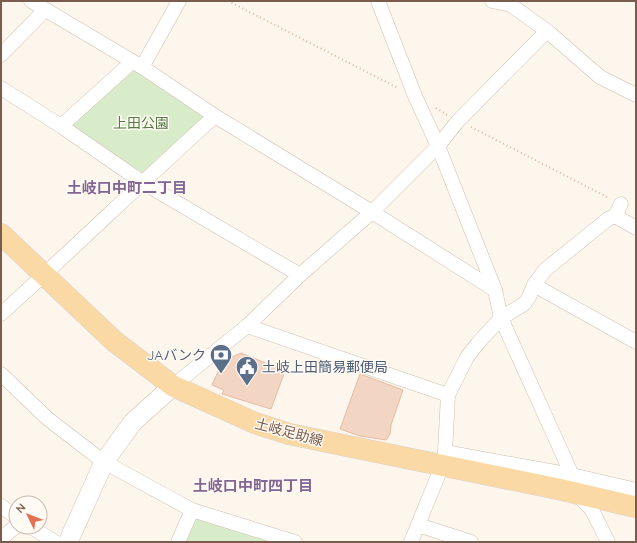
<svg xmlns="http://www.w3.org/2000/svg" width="637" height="543" font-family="Quicksand,'Noto Sans JP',sans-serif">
	<rect width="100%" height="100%" fill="#fdf6ec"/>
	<!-- green -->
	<g fill="#d8ecc9">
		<path d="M 133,69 L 208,115 L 143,173 L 70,127 Z"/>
		<path d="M 199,517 L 274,542 L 183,542 L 192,518 Z"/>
	</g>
	<!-- building -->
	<g fill="#f3d5c3" stroke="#e6bba3">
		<path d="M 241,353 L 285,371 L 271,409 L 222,394 L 224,390 L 212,385 L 223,361 Z"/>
		<path d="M 360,374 L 403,390 L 391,425 L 390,434 L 386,440 L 360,436 L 340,429 Z"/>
	</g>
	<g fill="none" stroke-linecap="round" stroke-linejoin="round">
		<!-- street casing -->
		<g stroke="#d1beb0" stroke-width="15">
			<g id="street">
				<path d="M 31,1 L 142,67 L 215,116 L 372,212 L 495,290"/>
				<path d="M 378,1 L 415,96 L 438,146 L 495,290 L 501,318 L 572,475 L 577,486 L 577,494 L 592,510 L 608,542"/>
				<path d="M 492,1 L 511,5 L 547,31 L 600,77 L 636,95"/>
				<path d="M 1,55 L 45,10"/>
				<path d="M 142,67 L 179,1"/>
				<path d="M 1,88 L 61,126 L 142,182 L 300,275"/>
				<path d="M 61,126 L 132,62"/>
				<path d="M 615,216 L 621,204"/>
				<path d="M 534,285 L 636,342"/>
				<path d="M 1,314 C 73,249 143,181 215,116"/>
				<path d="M 247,326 L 448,395"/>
				<path d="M 1,374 L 48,419 L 104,462 L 192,510 L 295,542"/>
				<path d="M 173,386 L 247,326 L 300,275 L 372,212 L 438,146 L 458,121 L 547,31"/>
				<path d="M 445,452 L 572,475 L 636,490"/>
				<path d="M 1,506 L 16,517"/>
				<path d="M 418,525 L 471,542"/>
				<path d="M 31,527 L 55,542"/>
				<path d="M 1,539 L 16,526"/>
				<path d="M 178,542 L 192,510"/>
				<path d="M 411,542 L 442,466 L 445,452 L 448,395 L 467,357 L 478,343 L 501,318 L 524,304 L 529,297 L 534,285 L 545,270 L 608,219 L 615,216 L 636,228"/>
			</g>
		</g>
		<!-- secondary casing -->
		<g stroke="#d6c0b0" stroke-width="20">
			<path id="secondary" d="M 68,542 L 104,462 L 133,422 L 173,386"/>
		</g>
		<!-- primary casing -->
		<g stroke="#dad1cd" stroke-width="22">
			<path id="primary" d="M 1,234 L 114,341 L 173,386 L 255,423 L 289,434 L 558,489 L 636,507"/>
		</g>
		<!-- path -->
		<g stroke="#d9b8a5" stroke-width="2" stroke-dasharray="1 3" stroke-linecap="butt">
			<path d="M 228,1 L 398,88"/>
			<path d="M 436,108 L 447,115"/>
			<path d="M 471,127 L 609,198"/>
		</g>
		<!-- street -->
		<use href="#street" stroke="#fff" stroke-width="14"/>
		<!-- secondary -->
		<use href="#secondary" stroke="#fff" stroke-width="19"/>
		<!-- primary -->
		<use href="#primary" stroke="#fbd9a5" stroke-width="21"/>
	</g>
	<!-- icons -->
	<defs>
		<g id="bank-pin" transform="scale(1.15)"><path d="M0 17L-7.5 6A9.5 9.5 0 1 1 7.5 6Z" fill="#5c6f8a" stroke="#fffaf3"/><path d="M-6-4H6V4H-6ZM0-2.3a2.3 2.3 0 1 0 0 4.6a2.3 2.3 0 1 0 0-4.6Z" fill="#fff"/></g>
		<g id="civic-pin" transform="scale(1.15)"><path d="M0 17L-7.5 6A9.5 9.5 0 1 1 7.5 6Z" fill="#5c6f8a" stroke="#fffaf3"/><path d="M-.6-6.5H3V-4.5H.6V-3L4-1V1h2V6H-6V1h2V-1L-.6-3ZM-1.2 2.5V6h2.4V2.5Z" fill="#fff"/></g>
	</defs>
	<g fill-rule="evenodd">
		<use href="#bank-pin" x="221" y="355"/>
		<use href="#civic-pin" x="247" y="367"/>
	</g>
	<g text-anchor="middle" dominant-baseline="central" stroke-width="3" stroke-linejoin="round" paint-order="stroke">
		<!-- park labels -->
		<g font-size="14" fill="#537a41" stroke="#fffaf3">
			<text x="141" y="123">上田公園</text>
		</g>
		<!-- service labels -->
		<g font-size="14" fill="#4e5e75" stroke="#fffaf3" text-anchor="end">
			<text x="206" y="355">JAバンク</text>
			<text x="262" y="367" text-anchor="start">土岐上田簡易郵便局</text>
		</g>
		<!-- street labels -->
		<g font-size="14" fill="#7a5c4d" stroke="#fffaf3">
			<text transform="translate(289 432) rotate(15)">土岐足助線</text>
		</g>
		<!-- neighbourhood labels -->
		<g font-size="15" font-weight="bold" fill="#846695" stroke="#fffaf3">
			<text x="127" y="187">土岐口中町二丁目</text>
			<text x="253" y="485">土岐口中町四丁目</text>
		</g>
	</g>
	<!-- border -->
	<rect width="637" height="543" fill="none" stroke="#7a5c4d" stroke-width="4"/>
	<!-- north arrow -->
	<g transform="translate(28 515) rotate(313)"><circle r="19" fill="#fffaf3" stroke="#cabbb1"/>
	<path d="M0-3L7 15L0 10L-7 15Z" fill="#e76f51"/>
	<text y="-6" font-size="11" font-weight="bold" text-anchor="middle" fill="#7a5c4d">N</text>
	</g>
</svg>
